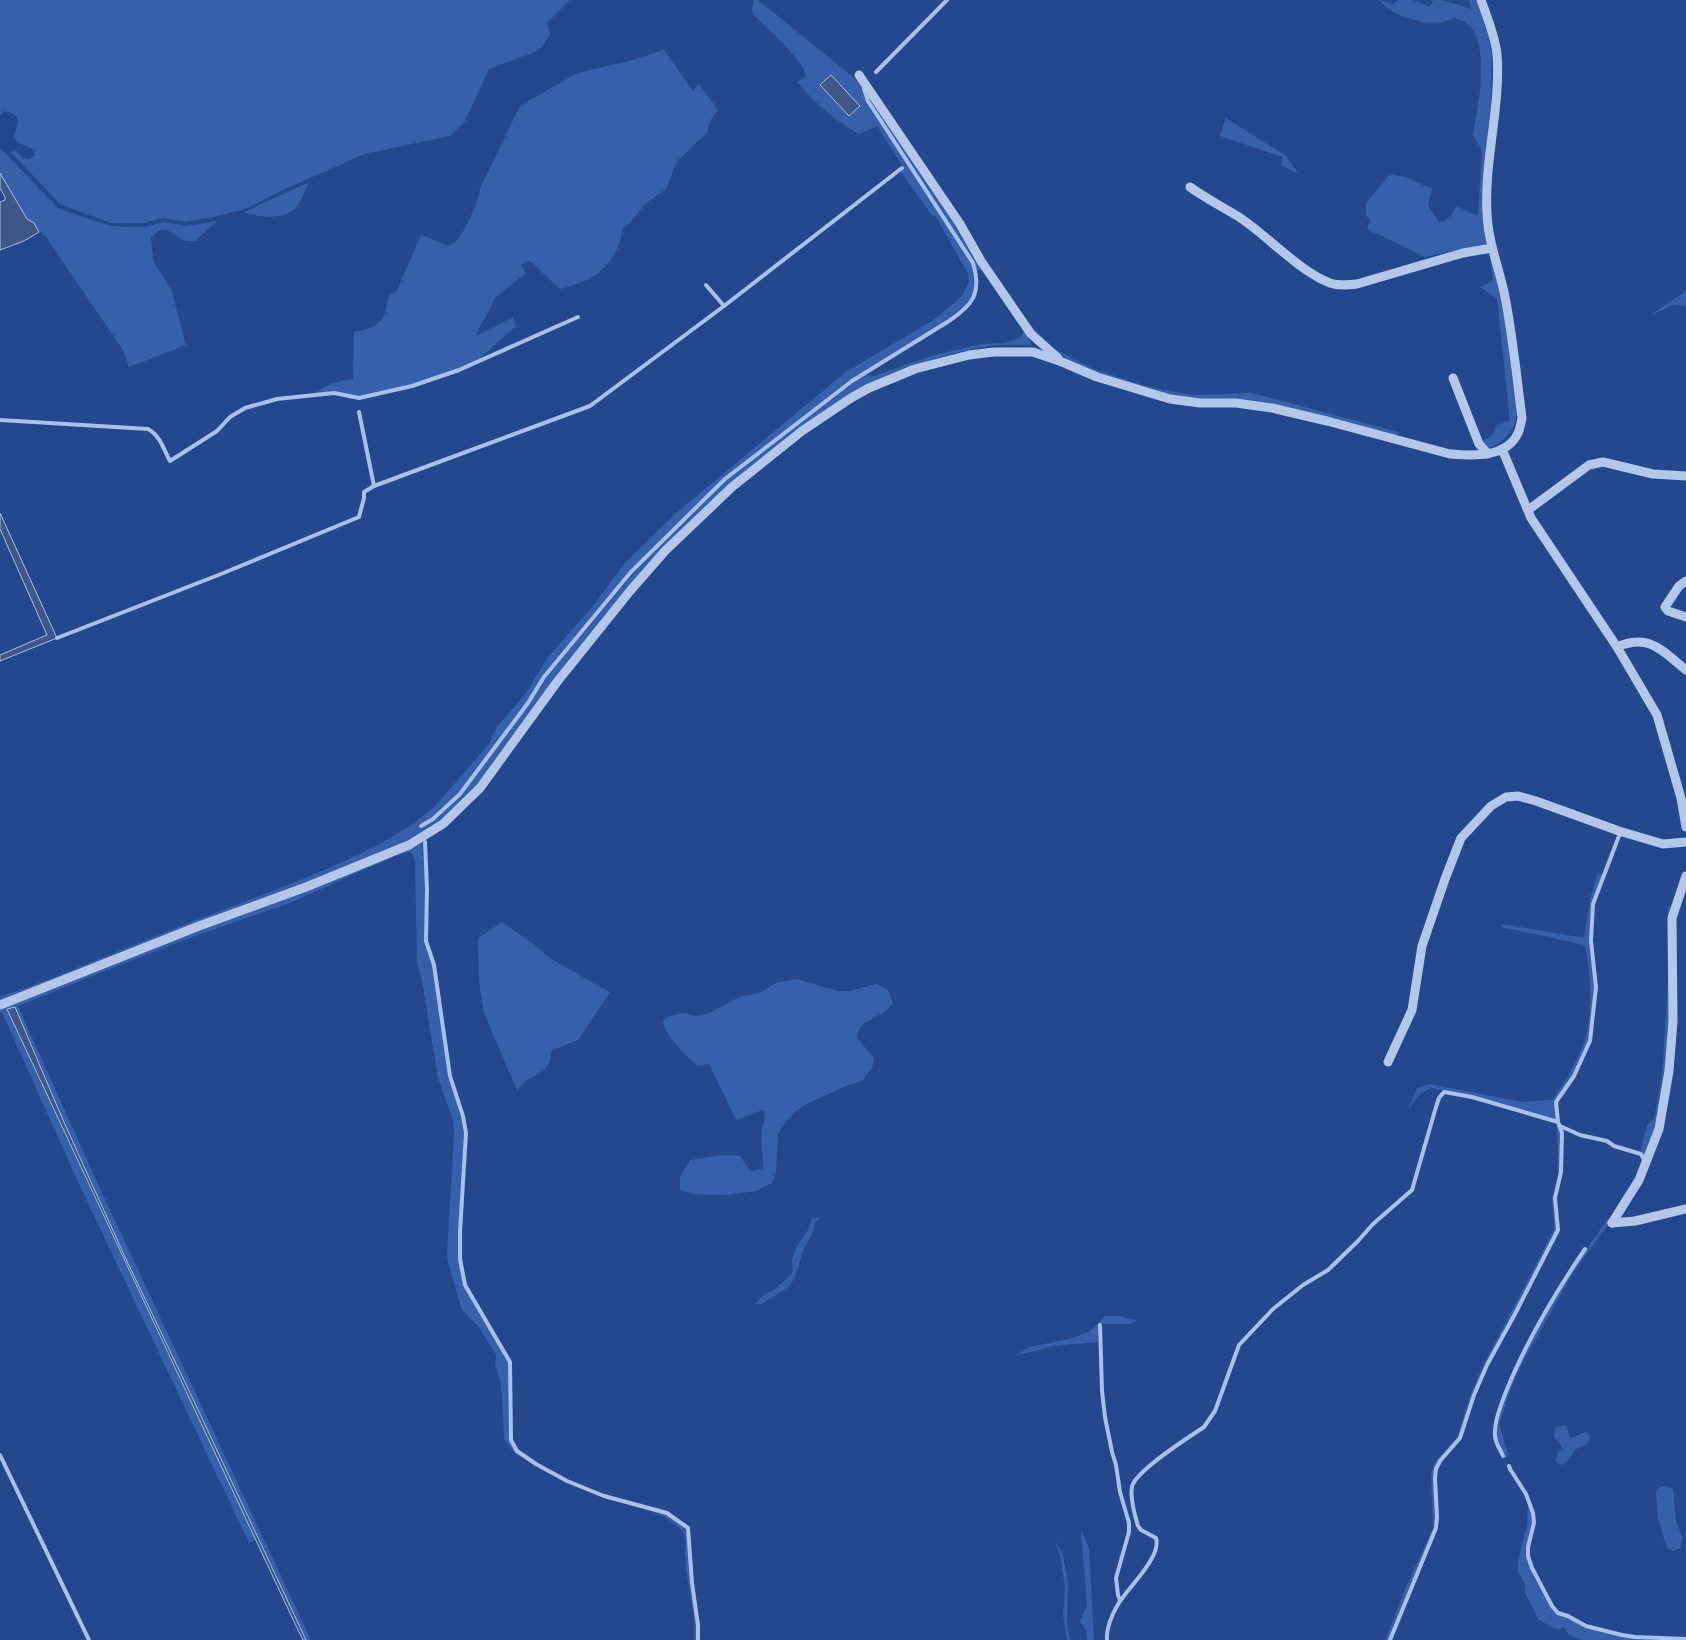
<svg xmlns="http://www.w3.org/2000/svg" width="1686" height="1640" font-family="Ubuntu,sans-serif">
	<rect width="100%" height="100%" fill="#24478d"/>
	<!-- green -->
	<g fill="#3860aa">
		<path d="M 0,0 L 570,0 L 547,23 L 550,34 L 542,47 L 532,53 L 489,69 L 464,123 L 450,136 L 364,154 L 285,189 L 245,209 L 213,217 L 186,222 L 163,218 L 143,223 L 111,223 L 60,204 L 11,152 L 15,150 L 23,158 L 29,159 L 35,155 C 31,145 26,147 19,143 C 17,142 15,139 13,137 C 19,123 23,115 4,111 L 0,116 Z"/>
		<path d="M 754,0 L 758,0 L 852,76 L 862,86 L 864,96 L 867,103 L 971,263 C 978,281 975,296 964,310 L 851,381 L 724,479 L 630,571 L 543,677 L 527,703 L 459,793 L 429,820 L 418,825 L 420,829 L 438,818 L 462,795 L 529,704 L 546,678 L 634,573 L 727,480 L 853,383 L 865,375 L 874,376 L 934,355 L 981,344 L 1004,343 L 1020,338 L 1024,330 L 1032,346 C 987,340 943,356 901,371 C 879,380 863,385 843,399 L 663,550 L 476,788 L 439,823 L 410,841 L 303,885 L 0,1002 L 0,997 L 47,980 L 188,923 L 280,888 L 329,868 L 382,843 L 417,821 L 434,807 L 489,744 L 496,728 L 526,693 L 548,657 L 593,606 L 624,564 L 676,513 L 847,371 L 932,321 L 947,309 L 963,295 L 969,281 L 968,274 L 936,217 L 931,214 L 900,171 L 904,168 L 877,126 L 859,134 C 835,121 815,103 797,82 L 806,76 C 806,62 764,26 753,14 L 752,10 Z"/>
		<path d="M 1379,0 L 1393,4 L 1398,0 L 1413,0 L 1430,7 L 1433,0 L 1441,0 L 1472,9 L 1469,0 L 1476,0 L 1485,21 L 1492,56 L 1491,108 L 1486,149 L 1483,194 L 1487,240 L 1486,244 L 1425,257 L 1382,236 L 1373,233 L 1367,229 L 1371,219 L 1366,216 L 1366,203 L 1390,174 L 1406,177 L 1432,189 L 1428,205 L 1439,222 L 1445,221 L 1450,216 L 1457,206 L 1475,215 L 1478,214 L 1482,152 L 1481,148 L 1473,135 C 1478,108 1492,40 1465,22 C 1462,20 1458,19 1454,18 C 1435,30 1391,17 1379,0 Z"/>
		<path d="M 664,50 L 693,91 L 699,84 L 718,110 L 710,121 L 707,133 L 677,161 L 666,189 L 644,205 L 630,223 L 622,229 C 622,246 609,266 594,276 C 584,282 572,286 560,289 L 529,260 L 521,265 L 526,273 L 495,298 L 489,311 L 479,328 L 476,336 L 513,317 L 516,326 L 479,359 L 458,369 L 411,384 L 358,397 L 333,391 L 312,394 L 333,383 L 353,379 L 354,332 C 381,327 385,321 389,294 L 396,292 L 421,235 L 448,246 C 450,245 453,244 455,242 C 464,235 480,198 480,188 L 520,106 L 577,73 L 637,59 Z"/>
		<path d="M 866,88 L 959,230 L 984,270 L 977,270 L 974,262 L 870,102 Z"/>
		<path d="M 1226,118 L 1286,156 L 1298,173 L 1281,166 L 1283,157 L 1220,136 Z"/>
		<path d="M 0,148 L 58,208 L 83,217 L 111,226 L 144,227 L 164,222 L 186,226 L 217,221 L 195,241 C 191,241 187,242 183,240 C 170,233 165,222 151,238 L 154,263 L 171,289 L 186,345 L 129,367 L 123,350 L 46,237 C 38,231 36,224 27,219 L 0,173 Z"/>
		<path d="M 309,182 C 305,190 302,200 296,207 C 285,220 259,218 244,212 Z"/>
		<path d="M 1489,252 C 1503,292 1507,334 1512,376 C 1513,389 1518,405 1516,418 C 1514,433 1500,445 1486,449 L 1480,440 C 1490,440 1494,435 1496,425 L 1510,421 L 1497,299 L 1480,287 L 1493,281 Z"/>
		<path d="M 1686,291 L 1686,306 L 1673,305 L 1649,316 Z"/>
		<path d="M 1029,323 L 1052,347 L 1068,356 L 1091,368 L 1149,387 L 1192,395 L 1252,393 L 1399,432 L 1397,436 C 1349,424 1301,409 1253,401 C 1232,397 1210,400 1189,398 C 1171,396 1154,390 1137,385 C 1094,373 1056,362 1029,323 Z"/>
		<path d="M 422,842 L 426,889 L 425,942 L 433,966 L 449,1076 L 461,1112 L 464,1127 L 465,1144 L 459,1233 L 459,1257 L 465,1287 L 470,1297 C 478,1311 507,1351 509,1364 C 512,1392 500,1436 521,1457 L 515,1454 L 504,1439 L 502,1397 L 500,1379 L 495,1364 L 496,1355 L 478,1326 L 462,1310 L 448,1262 L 447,1255 L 454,1134 L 453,1120 L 438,1078 L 422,981 L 417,962 L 415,863 L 413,854 L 409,852 L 400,854 L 287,904 L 195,936 L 102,972 L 18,1006 L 97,1182 L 311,1640 L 306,1640 L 192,1397 L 125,1257 L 63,1120 L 15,1008 L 7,1010 L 116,1244 L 256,1540 L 249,1543 L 80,1186 L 8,1026 L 2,1013 L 0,1013 L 0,1009 Z"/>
		<path d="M 1598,873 L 1603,875 C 1597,889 1591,903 1590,919 C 1589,936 1592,952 1594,969 C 1596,987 1594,1024 1588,1041 C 1581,1063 1568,1083 1555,1102 L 1557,1120 L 1471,1095 L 1432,1088 L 1421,1093 L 1408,1109 L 1417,1088 L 1430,1084 L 1522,1102 L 1552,1100 C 1564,1083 1577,1063 1584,1042 C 1593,1017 1591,972 1585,946 L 1576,943 L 1501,927 L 1502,924 L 1584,938 L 1590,899 Z"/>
		<path d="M 1668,906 L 1671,907 C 1670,961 1674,1018 1667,1072 C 1663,1103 1654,1133 1643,1162 L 1642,1159 L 1643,1156 L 1640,1153 L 1647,1125 L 1654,1119 L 1662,1075 L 1668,981 Z"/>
		<path d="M 502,922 L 532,943 L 551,959 L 610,992 L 578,1040 L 551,1051 L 550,1062 L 543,1071 L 526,1081 L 517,1090 L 484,1013 L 479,982 L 478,938 Z"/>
		<path d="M 797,979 L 837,991 L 850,991 L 877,984 L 888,990 L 893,1004 C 889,1007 885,1012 881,1014 C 868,1022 860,1021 857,1038 L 874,1058 L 872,1068 L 862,1081 L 848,1085 L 809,1103 L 797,1110 L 788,1119 L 778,1134 L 776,1173 L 772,1183 L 756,1191 L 727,1195 L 691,1194 L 680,1190 L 680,1177 L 690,1160 C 707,1158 724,1153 740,1156 L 750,1171 L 763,1169 C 764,1157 760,1145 762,1133 C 762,1124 767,1119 763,1110 L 736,1120 L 709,1064 L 698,1066 C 686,1056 664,1035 663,1020 L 673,1015 L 685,1013 L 696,1016 L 708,1014 L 739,997 L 759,993 L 778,982 Z"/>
		<path d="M 1557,1123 L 1561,1133 L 1560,1173 L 1554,1198 L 1557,1230 L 1514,1314 L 1486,1364 L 1472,1395 L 1466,1420 L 1458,1438 L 1438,1461 L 1435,1467 L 1434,1479 L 1436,1519 L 1435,1529 L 1430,1542 L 1408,1591 L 1389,1640 L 1385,1640 L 1406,1587 L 1433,1528 L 1431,1474 L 1435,1461 L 1457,1438 L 1470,1396 L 1484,1364 L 1552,1233 L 1554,1228 L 1552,1198 L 1558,1176 Z"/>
		<path d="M 821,1217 L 815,1223 L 812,1234 L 803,1250 L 795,1278 L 787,1288 L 776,1295 L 761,1304 L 755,1304 L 764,1295 L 775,1289 L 791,1275 L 793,1269 L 792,1259 L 796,1248 L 808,1230 L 812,1218 Z"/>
		<path d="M 1607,1220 L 1610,1222 L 1573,1273 L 1520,1367 L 1511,1388 L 1499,1424 L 1508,1454 L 1506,1459 C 1503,1451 1496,1443 1496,1434 C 1496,1420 1502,1407 1507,1393 C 1531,1332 1569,1273 1607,1220 Z"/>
		<path d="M 1105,1316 L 1118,1316 L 1138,1321 L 1130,1324 L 1100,1324 L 1098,1325 L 1098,1342 L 1052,1346 L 1028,1353 L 1015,1355 L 1029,1347 L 1069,1339 L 1089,1332 Z"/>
		<path d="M 1565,1425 L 1568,1430 L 1569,1436 L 1572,1438 L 1585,1432 L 1589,1434 L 1590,1439 L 1587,1444 L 1574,1450 C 1571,1458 1569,1461 1561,1465 L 1556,1462 L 1557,1455 L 1562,1447 L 1554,1437 L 1555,1428 Z"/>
		<path d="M 1509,1470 C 1520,1486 1536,1504 1532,1526 C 1530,1536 1526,1546 1527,1557 C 1530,1573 1545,1599 1555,1612 C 1560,1615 1565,1615 1570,1618 C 1601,1634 1630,1639 1665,1640 L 1581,1640 L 1568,1634 L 1564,1627 L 1560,1629 L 1553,1628 L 1539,1620 L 1525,1593 L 1525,1585 L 1518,1571 L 1518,1560 L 1527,1525 L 1528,1505 L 1527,1499 Z"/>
		<path d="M 1660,1486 L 1665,1486 L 1673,1489 L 1676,1522 L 1683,1538 L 1680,1548 L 1673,1551 L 1667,1548 L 1658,1518 L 1656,1492 Z"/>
		<path d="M 638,1506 C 654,1511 676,1514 685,1530 C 692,1541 689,1569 690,1583 C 692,1602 697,1620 697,1640 L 694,1640 C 696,1613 687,1585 685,1558 C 685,1551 687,1537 682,1531 C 672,1518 653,1512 638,1506 Z"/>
		<path d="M 1081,1531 L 1089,1547 L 1094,1640 L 1087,1640 L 1086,1630 L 1080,1621 L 1087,1606 Z"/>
		<path d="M 1055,1540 L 1063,1555 L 1068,1582 L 1067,1623 L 1070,1640 L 1067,1640 L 1063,1615 L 1065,1588 L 1061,1560 Z"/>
	</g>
	<!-- water -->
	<g fill="#3e5789" stroke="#a7c0ec">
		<path d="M 831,75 L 860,106 L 849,116 L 820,85 Z"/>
		<path d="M 0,173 L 27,219 L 34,223 L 39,232 L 24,241 L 0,250 L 0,202 L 5,200 L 5,197 L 0,188 Z"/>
		<path d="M 0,513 L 57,638 L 0,661 L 0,655 L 47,635 L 0,529 Z"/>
		<path d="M 15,1007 L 63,1120 L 125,1257 L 192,1397 L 306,1640 L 303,1640 L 297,1628 L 13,1022 L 7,1009 Z"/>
	</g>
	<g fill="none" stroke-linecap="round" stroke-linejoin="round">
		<!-- stream -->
		<g stroke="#a7c0ec" stroke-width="4">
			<path d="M 876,72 L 947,0"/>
			<path d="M 706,285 L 724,306"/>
			<path d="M 359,412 L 374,486"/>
			<path d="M 0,420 L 148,429 C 160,435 164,450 170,461 L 217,431 L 230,417 L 245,408 L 277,399 L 334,393 L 359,398 L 412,386 L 459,370 L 578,317"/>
			<path d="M 57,638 L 221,574 L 359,517 L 364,498 L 364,492 L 374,486 L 590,406 L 724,306 L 902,168"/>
			<path d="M 421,826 L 433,819 L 460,794 L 528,703 L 544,677 L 631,572 L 725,479 L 852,381 L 949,321 C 973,305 982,293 973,263 L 868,101 L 864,89 L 865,86"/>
			<path d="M 425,842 L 427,889 L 426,941 L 434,965 L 450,1076 L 463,1116 L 466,1133 L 460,1232 L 460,1259 L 465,1285 L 510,1362 L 511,1440 L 517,1451 L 536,1464 L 567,1481 L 604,1496 L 667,1513 L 688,1528 L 692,1583 L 698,1625 L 698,1640"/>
			<path d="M 1560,1126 L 1580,1135 L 1607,1141 L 1614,1146 L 1641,1154 L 1643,1158"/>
			<path d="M 1100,1325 L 1102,1391 L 1105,1417 L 1112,1452 L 1116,1465 L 1120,1492 L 1129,1523 L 1129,1532 L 1116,1578 L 1118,1595 L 1120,1600"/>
			<path d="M 0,1455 L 89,1640"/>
			<path d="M 1503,1456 C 1499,1447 1494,1441 1495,1431 C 1495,1418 1501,1406 1505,1394 C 1525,1344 1555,1293 1585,1249"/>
			<path d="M 1509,1466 L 1510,1469 L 1526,1494 L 1533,1513 L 1534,1523 L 1528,1547 L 1528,1556 L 1532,1568 L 1552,1606 L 1558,1613 L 1568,1616 L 1586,1626 L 1622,1635 L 1635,1637 L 1686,1639"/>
			<path d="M 1107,1640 C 1106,1629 1112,1615 1117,1606 C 1126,1589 1162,1558 1156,1538 L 1141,1530 L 1138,1526 C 1135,1516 1130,1497 1132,1487 C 1134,1472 1189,1437 1204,1427 L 1215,1411 L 1239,1345 L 1273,1309 L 1303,1285 L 1328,1270 L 1358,1241 L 1373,1224 L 1412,1190 L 1436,1107 L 1439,1098 L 1444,1092 L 1472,1097 L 1558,1122"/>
			<path d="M 1390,1640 L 1436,1528 L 1437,1517 L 1435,1478 L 1436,1469 L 1440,1461 L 1460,1438 L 1474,1395 L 1487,1365 L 1515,1314 L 1558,1230 L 1555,1198 L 1561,1172 L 1562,1133 L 1558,1122 L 1556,1102 L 1574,1076 L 1590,1041 L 1596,987 L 1591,941 L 1593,904 L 1619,836"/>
		</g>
		<!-- minor -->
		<g stroke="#b3c7eb" stroke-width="9">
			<path d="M 859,75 L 960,224 L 981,261 L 1031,334 L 1058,358"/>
			<path d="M 1190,187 C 1205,198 1223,207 1239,217 C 1268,236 1300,272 1330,283 C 1339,286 1348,285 1357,284 L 1463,253 L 1492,248"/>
			<path d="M 1453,378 L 1479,444 L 1488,454"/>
			<path d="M 1502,449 L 1531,518 L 1617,647 L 1657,715 L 1681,798 L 1686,827"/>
			<path d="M 1528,510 L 1589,465 L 1603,462 L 1653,474 L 1686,476"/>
			<path d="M 1686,581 L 1679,586 L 1665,607 L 1668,611 L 1686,617"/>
			<path d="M 1617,647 C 1650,633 1662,651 1686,670"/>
			<path d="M 0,1005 L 199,926 L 306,887 L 409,845 L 443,824 L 480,788 L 557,682 L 630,591 L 665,551 L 732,487 L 802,431 L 851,398 L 869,388 L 915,369 L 969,355 L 994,352 L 1033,352 L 1062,362 L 1097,377 L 1170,399 L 1200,403 L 1236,403 L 1272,408 L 1327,421 L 1450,454 C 1472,456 1507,458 1518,433 C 1520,429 1521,423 1522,418 C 1517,379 1513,340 1506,302 C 1501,272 1488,244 1487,213 C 1484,160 1501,107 1497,54 C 1495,36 1487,17 1481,0"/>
			<path d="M 1388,1062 L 1412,1010 L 1422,946 L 1445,879 L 1461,838 L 1491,806 L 1506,797 L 1518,796 L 1536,801 L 1619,831 L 1663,844 L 1686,842"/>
			<path d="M 1612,1223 L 1639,1180 L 1659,1129 L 1669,1071 L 1673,1021 L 1672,918 L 1686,876"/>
			<path d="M 1612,1223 L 1635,1221 L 1686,1209"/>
		</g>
	</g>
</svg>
